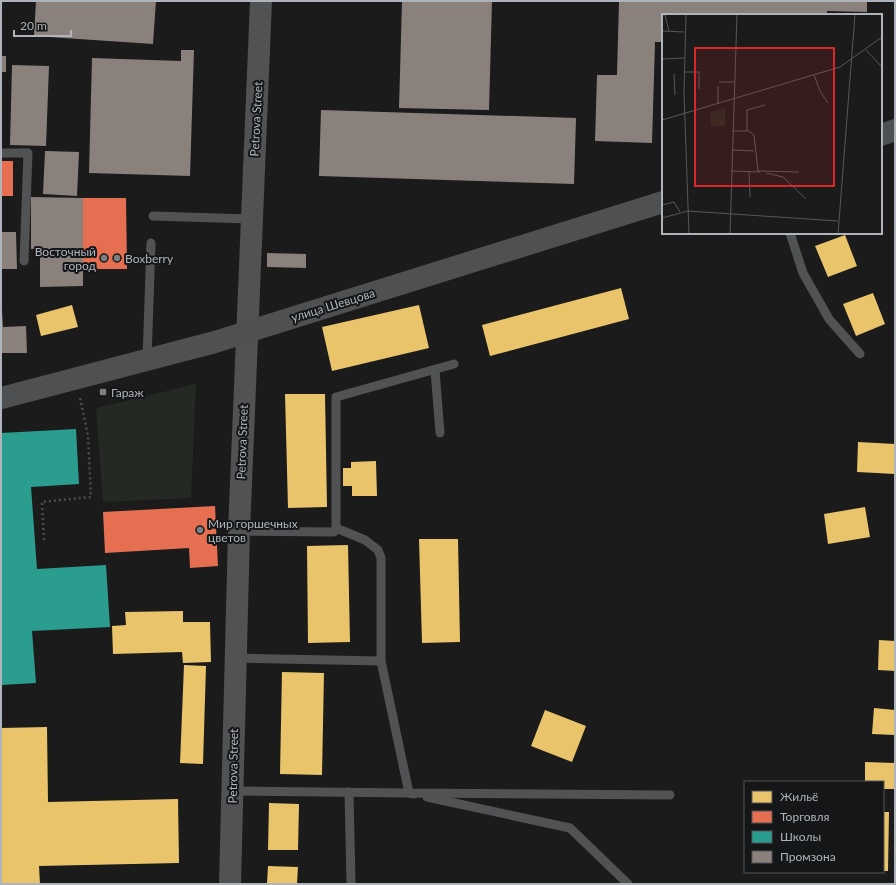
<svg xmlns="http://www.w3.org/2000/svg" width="896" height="885" font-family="Lato,sans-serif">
	<rect width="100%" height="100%" fill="#1b1b1b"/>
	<!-- green -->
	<path fill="#242a23" d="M 196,384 L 191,498 L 103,502 L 96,408 Z"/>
	<!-- homes -->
	<g fill="#e9c46a">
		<path d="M 845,235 L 857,266 L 828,277 L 815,246 Z"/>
		<path d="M 621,288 L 629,319 L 490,356 L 482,325 Z"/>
		<path d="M 873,293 L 885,324 L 856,336 L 843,304 Z"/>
		<path d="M 72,305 L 78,327 L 41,336 L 36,315 Z"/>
		<path d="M 419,305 L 429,348 L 332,371 L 322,327 Z"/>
		<path d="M 285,394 L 325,394 L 327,507 L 288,508 Z"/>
		<path d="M 858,442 L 895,444 L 895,474 L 857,472 Z"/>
		<path d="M 376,461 L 377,496 L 352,496 L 352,486 L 343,486 L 343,468 L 351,468 L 351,462 Z"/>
		<path d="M 865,507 L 870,537 L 828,544 L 824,514 Z"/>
		<path d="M 419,539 L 458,539 L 460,642 L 422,643 Z"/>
		<path d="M 348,545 L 350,642 L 308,643 L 307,546 Z"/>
		<path d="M 183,611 L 183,622 L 210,622 L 211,662 L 183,663 L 182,652 L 113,654 L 112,626 L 126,625 L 125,612 Z"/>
		<path d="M 879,640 L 895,641 L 895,671 L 878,670 Z"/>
		<path d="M 184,665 L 206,666 L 203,764 L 180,763 Z"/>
		<path d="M 282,672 L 324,673 L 322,775 L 280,774 Z"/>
		<path d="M 874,708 L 895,710 L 895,735 L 872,734 Z"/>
		<path d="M 545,710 L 586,726 L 572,762 L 531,746 Z"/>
		<path d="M 47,727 L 48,802 L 178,799 L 179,863 L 39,866 L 40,884 L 1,884 L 1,728 Z"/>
		<path d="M 865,762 L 895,763 L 895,789 L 883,789 L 883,782 L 865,782 Z"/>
		<path d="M 269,803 L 299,804 L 298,850 L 268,850 Z"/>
		<path d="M 883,812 L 889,812 L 888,871 L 883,871 Z"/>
		<path d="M 268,866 L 298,867 L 297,884 L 267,883 Z"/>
	</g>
	<!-- shops -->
	<g fill="#e76f51">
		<rect x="1" y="161" width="12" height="35"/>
		<path d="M 83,198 L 126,198 L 127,269 L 83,269 Z"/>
		<path d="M 215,506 L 218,566 L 190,568 L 189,548 L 105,553 L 103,512 Z"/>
	</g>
	<!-- schools -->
	<path fill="#2a9d8f" d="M 76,429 L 79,484 L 31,487 L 37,569 L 106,565 L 110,627 L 32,631 L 36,683 L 1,685 L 1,433 Z"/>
	<!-- industry -->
	<g fill="#8a817c">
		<path d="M 36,1 L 156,1 L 153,44 L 34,36 Z"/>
		<path d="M 402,1 L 492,1 L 489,110 L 399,108 Z"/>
		<path d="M 619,1 L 867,1 L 867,12 L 827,11 L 827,15 L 663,15 L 663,42 L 655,42 L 652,143 L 595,141 L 597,75 L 617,75 Z"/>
		<path d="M 181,50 L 194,50 L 190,176 L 89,173 L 92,58 L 181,61 Z"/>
		<rect x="1" y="56" width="5" height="16"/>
		<path d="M 12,65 L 49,66 L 46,146 L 10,145 Z"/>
		<path d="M 321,110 L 576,118 L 574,184 L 319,176 Z"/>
		<path d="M 45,151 L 79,152 L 77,196 L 43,194 Z"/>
		<path d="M 31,197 L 83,198 L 83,286 L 40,287 L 40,249 L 31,249 Z"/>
		<path d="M 1,232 L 16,232 L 17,269 L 1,269 Z"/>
		<path d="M 267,253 L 306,254 L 306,268 L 267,267 Z"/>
		<path d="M 1,311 L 2,311 L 3,327 L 26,326 L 27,353 L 1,353 Z"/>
	</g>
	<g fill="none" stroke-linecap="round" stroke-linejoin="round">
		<!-- path -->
		<path stroke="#4b4d4f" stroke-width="2.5" stroke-dasharray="2 3" stroke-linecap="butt" d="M 44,540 L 42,502 L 91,497 L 88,436 L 80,398"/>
		<!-- service -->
		<g stroke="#505254" stroke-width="9">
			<path d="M 1,153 L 28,153 L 24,261"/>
			<path d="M 153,216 L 251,219"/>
			<path d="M 790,233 L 803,273 L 829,319 L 860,354"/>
			<path d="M 147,359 L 151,243"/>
			<path d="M 435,370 L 440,433"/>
			<path d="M 336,528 L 365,540 L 378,550 L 381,558 L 381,661 L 409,793 L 670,795"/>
			<path d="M 239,531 L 334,532 L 336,528 L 336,397 L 454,364"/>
			<path d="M 235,658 L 381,661"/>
			<path d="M 232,791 L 409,793 L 414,794"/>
			<path d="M 349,792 L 351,884"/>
			<path d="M 427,797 L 570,828 L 628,884"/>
		</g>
		<!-- tertiary -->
		<path stroke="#505254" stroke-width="22" d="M 230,884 L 239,531 L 261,1"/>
		<!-- secondary -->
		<g stroke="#4f5051" stroke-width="22">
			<path d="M 881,135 L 895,130"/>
			<path d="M 1,398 L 215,342 L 663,202"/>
		</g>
	</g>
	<!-- markers -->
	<g fill="#7b7e82" stroke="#151617" stroke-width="1.5">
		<circle cx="104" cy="258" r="4"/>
		<circle cx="117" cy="258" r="4"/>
		<rect x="99" y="388" width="8" height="8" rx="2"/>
		<circle cx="200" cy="530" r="4"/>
	</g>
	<g text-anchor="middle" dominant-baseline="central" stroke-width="4" stroke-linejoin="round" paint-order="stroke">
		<!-- street labels -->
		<g font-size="12" fill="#aeb4ba" stroke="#151617">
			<text transform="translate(256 119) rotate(-87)">Petrova Street</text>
			<text transform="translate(333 305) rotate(-17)">улица Шевцова</text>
			<text transform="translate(242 442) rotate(-88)">Petrova Street</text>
			<text transform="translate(233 766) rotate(-89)">Petrova Street</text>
		</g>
		<!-- poi labels -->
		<g font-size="12" fill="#aeb4ba" stroke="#151617" text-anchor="start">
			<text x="96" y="251" text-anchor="end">Восточный<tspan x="96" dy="14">город</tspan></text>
			<text x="125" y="258">Boxberry</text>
			<text x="111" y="392">Гараж</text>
			<text x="208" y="523">Мир горшечных<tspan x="208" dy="14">цветов</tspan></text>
		</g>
	</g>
	<!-- overview -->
	<g transform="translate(662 14)">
		<rect width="220" height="220" fill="#1b1b1b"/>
		<path d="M 63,94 L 63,112 L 49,112 L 48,98 Z" fill="#242a23"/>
		<path fill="none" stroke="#56585b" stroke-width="1" d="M 24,0 L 22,79 L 27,220M 0,1 L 3,1 L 7,17M 0,17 L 22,18M 204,36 L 220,53M 0,45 L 22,44M 22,58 L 37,58 L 37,75M 12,60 L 13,81M 152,61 L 158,77 L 166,89M 57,68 L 72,68M 56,90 L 56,72M 0,106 L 178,53 L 220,23M 85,116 L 92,121 L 96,157 L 137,158M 70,117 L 85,117 L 85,96 L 103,91M 70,136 L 92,137M 69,157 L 98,158M 87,157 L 88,183M 104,159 L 121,163 L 144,185M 0,191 L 12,188 L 18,198M 0,204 L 26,197 L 176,207M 68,220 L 75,0M 176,220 L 193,0"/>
		<path fill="#d62828" fill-opacity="0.15" stroke="#d62828" stroke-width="2" d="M 33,34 L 172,34 L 172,172 L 33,172 Z"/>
		<rect width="220" height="220" fill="none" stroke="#aeb4ba" stroke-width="2"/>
	</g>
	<!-- border -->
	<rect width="896" height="885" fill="none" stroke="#aeb4ba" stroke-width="4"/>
	<!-- legend -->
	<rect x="744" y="781" width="140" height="92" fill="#151617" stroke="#525558"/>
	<rect x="752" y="791" width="20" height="12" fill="#e9c46a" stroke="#525558"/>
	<text x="780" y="801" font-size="12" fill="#aeb4ba">Жильё</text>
	<rect x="752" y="811" width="20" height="12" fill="#e76f51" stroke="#525558"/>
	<text x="780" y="821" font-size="12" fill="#aeb4ba">Торговля</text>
	<rect x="752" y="831" width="20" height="12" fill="#2a9d8f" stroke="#525558"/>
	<text x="780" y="841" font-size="12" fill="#aeb4ba">Школы</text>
	<rect x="752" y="851" width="20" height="12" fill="#8a817c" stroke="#525558"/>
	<text x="780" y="861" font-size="12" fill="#aeb4ba">Промзона</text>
	<!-- scale -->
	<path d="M14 30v6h57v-6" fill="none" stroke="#aeb4ba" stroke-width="2"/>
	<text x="20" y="30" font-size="12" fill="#aeb4ba" stroke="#151617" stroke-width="3" paint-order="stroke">20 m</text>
</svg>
